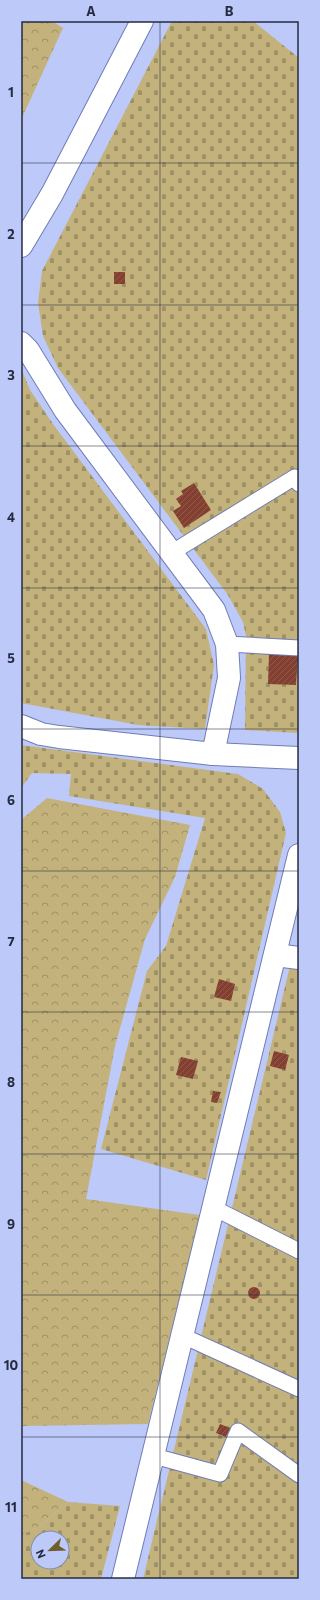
<svg xmlns="http://www.w3.org/2000/svg" width="320" height="1600" font-family="Commissioner,sans-serif">
	<defs>
		<pattern id="forest-crowns" width="20" height="18" patternUnits="userSpaceOnUse"><rect width="20" height="18" fill="#c3b27b"/><path d="M2 6a3 3 0 1 1 6 0M12 15a3 3 0 1 1 6 0" fill="none" stroke="#9e9166"/></pattern>
		<pattern id="cemetery-stones" width="16" height="16" patternUnits="userSpaceOnUse"><rect width="16" height="16" fill="#c3b27b"/><path d="M2 7V4a2 2 0 0 1 4 0v3zM10 15v-3a2 2 0 0 1 4 0v3z" fill="#9e9166"/></pattern>
		<pattern id="building-hatch" width="6" height="6" patternUnits="userSpaceOnUse"><rect width="6" height="6" fill="#833f30"/><path d="M-1 1l2-2M0 6l6-6M5 7l2-2" fill="none" stroke="#8f594e"/></pattern>
	</defs>
	<rect width="100%" height="100%" fill="#bdcaf9"/>
	<!-- forest -->
	<g fill="url(#forest-crowns)">
		<path d="M 21,21 L 52,21 L 63,28 L 21,120 Z"/>
		<path d="M 47,798 L 190,825 L 175,877 L 145,939 L 115,1046 L 86,1199 L 200,1215 L 148,1424 L 21,1426 L 21,820 Z"/>
		<path d="M 21,1480 L 68,1502 L 38,1528 L 21,1535 Z"/>
	</g>
	<!-- cemetery -->
	<g fill="url(#cemetery-stones)" fill-rule="evenodd">
		<path d="M 172,21 L 253,21 L 299,58 L 299,733 L 245,730 L 246,636 L 243,622 L 228,595 L 58,368 L 43,336 L 38,303 L 42,271 Z"/>
		<path d="M 21,368 L 30,390 L 53,424 L 206,629 L 214,665 L 205,729 L 138,725 L 21,703 Z"/>
		<path d="M 21,745 L 238,774 L 263,789 L 280,812 L 286,833 L 206,1180 L 101,1149 L 147,971 L 166,946 L 205,818 L 69,796 L 71,774 L 32,773 L 21,788 Z"/>
		<path d="M 290,966 L 299,967 L 299,1579 L 143,1579 Z"/>
		<path d="M 68,1502 L 120,1506 L 101,1579 L 21,1579 L 21,1535 L 38,1528 ZM 38,1538 L 62,1538 L 62,1562 L 38,1562 Z"/>
	</g>
	<!-- building -->
	<g fill="url(#building-hatch)">
		<rect x="114" y="272" width="11" height="12"/>
		<path d="M 194,483 L 211,510 L 184,528 L 173,511 L 181,506 L 176,499 L 183,494 L 181,491 Z"/>
		<path d="M 269,654 L 298,655 L 296,685 L 268,684 Z"/>
		<path d="M 219,979 L 235,984 L 231,1001 L 214,997 Z"/>
		<path d="M 274,1051 L 289,1055 L 285,1070 L 270,1066 Z"/>
		<path d="M 181,1057 L 198,1061 L 193,1079 L 176,1075 Z"/>
		<path d="M 213,1091 L 221,1092 L 217,1103 L 211,1102 Z"/>
		<circle cx="254" cy="1293" r="6"/>
		<path d="M 220,1424 L 230,1428 L 226,1437 L 216,1433 Z"/>
	</g>
	<g fill="none" stroke-linecap="round" stroke-linejoin="round">
		<!-- lane casing -->
		<g stroke="#707db3" stroke-width="17">
			<g id="lane">
				<path d="M 171,553 L 295,477 L 299,484"/>
				<path d="M 227,644 L 299,648"/>
				<path d="M 214,1208 L 299,1251"/>
				<path d="M 183,1336 L 299,1389"/>
				<path d="M 154,1456 L 220,1474 L 238,1431 L 299,1475"/>
			</g>
		</g>
		<!-- street casing -->
		<g stroke="#707db3" stroke-width="24">
			<g id="street">
				<path d="M 21,246 L 52,194 L 142,21"/>
				<path d="M 21,343 L 28,350 L 65,410 L 214,610 L 227,644 L 229,678 L 213,754"/>
				<path d="M 21,726 L 41,734 L 59,737 L 213,754 L 299,758"/>
				<path d="M 275,955 L 299,958"/>
				<path d="M 123,1579 L 299,855"/>
			</g>
		</g>
		<!-- lane -->
		<use href="#lane" stroke="#fff" stroke-width="15"/>
		<!-- street -->
		<use href="#street" stroke="#fff" stroke-width="22"/>
	</g>
	<!-- grid -->
	<path fill="none" stroke="#262b42" stroke-width="1" stroke-opacity="0.55" d="M 160,21 L 160,1579M 21,163 L 299,163M 21,305 L 299,305M 21,446 L 299,446M 21,588 L 299,588M 21,729 L 299,729M 21,871 L 299,871M 21,1012 L 299,1012M 21,1154 L 299,1154M 21,1295 L 299,1295M 21,1437 L 299,1437"/>
	<!-- border -->
	<rect width="320" height="1600" fill="none" stroke="#bdcaf9" stroke-width="44"/>
	<!-- north arrow -->
	<g transform="translate(50 1550) rotate(247)"><circle r="19" fill="#bdcaf9" stroke="#818ab0"/>
	<path d="M0-3L7 15L0 10L-7 15Z" fill="#6d5e2c"/>
	<text y="-6" font-size="11" font-weight="bold" text-anchor="middle" fill="#262b42">N</text>
	</g>
	<rect x="22" y="22" width="276" height="1556" fill="none" stroke="#262b42" stroke-width="1.5"/>
	<g font-size="13" text-anchor="middle" font-weight="bold" fill="#262b42">
		<text x="91" y="16">A</text>
		<text x="229" y="16">B</text>
		<text x="11" y="97">1</text>
		<text x="11" y="239">2</text>
		<text x="11" y="380">3</text>
		<text x="11" y="522">4</text>
		<text x="11" y="663">5</text>
		<text x="11" y="805">6</text>
		<text x="11" y="946">7</text>
		<text x="11" y="1087">8</text>
		<text x="11" y="1229">9</text>
		<text x="11" y="1370">10</text>
		<text x="11" y="1512">11</text>
	</g>
</svg>
